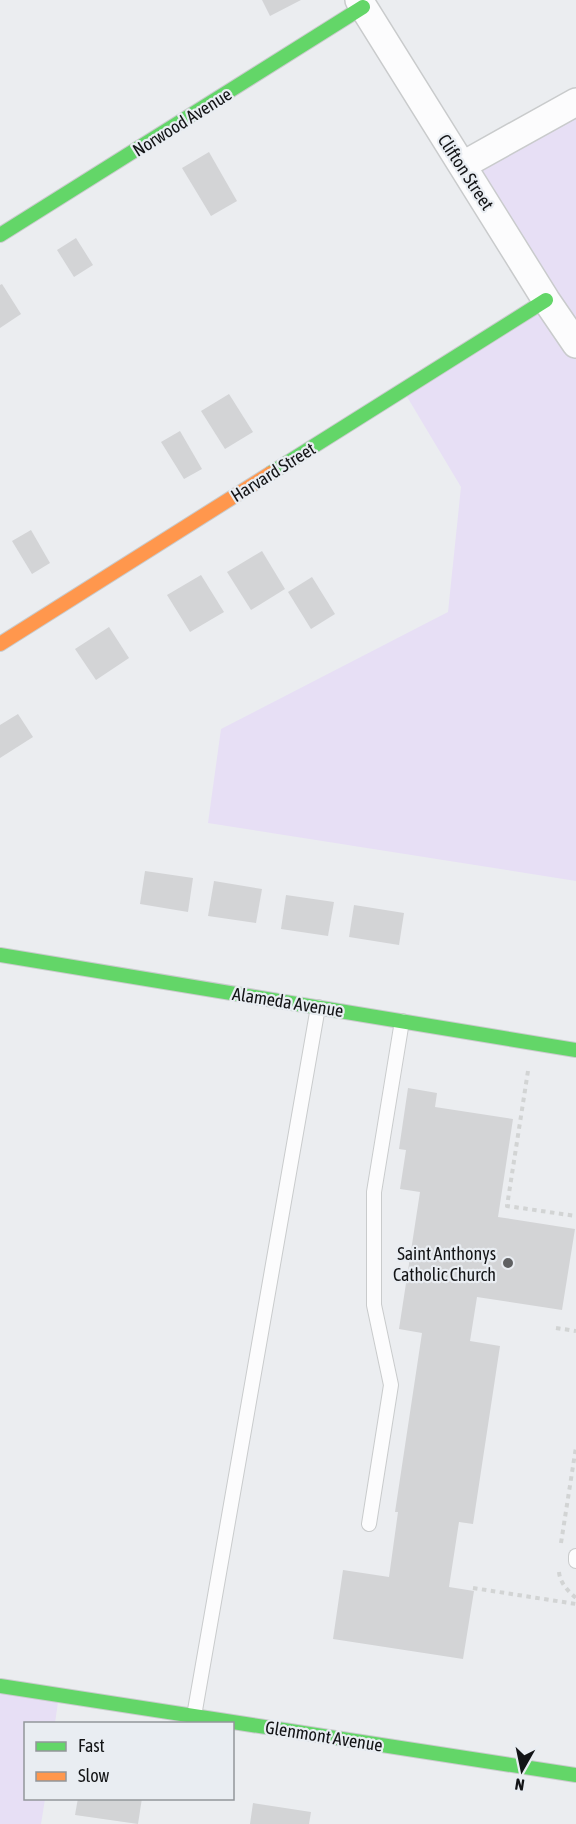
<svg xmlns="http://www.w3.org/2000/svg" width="576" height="1824" font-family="'Asap Condensed',sans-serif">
	<rect width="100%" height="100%" fill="#ebedf0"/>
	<!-- green -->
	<g fill="#e7dff5">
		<path d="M 576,102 L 576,881 L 208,823 L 221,729 L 448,612 L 461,487 L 403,390 L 546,300 L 463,165 Z"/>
		<path d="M 0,1686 L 59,1695 L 55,1723 L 26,1724 L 26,1798 L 45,1799 L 41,1824 L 0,1824 Z"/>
	</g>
	<!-- building -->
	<g fill="#d3d4d6">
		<path d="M 262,0 L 301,0 L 270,16 Z"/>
		<path d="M 209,152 L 237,201 L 211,216 L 182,168 Z"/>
		<path d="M 76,238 L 93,265 L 74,277 L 57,250 Z"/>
		<path d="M 2,284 L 21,314 L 0,328 L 0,285 Z"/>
		<path d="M 229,394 L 253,432 L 225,449 L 201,411 Z"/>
		<path d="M 180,431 L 202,469 L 184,479 L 161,442 Z"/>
		<path d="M 31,530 L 50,563 L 32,574 L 12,541 Z"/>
		<path d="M 262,551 L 285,589 L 251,610 L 227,572 Z"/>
		<path d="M 201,575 L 224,612 L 190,632 L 167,595 Z"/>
		<path d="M 312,577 L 335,614 L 311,629 L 288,592 Z"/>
		<path d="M 109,627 L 129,658 L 96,680 L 75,649 Z"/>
		<path d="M 18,714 L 33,737 L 0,758 L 0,725 Z"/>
		<path d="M 145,871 L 193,878 L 188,912 L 140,904 Z"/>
		<path d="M 214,881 L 262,889 L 256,923 L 208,916 Z"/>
		<path d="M 286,895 L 334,902 L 328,936 L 281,929 Z"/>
		<path d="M 354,905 L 404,913 L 399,945 L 349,937 Z"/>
		<path d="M 408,1088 L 437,1093 L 435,1107 L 513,1119 L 498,1217 L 575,1229 L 562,1310 L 477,1297 L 470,1341 L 500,1346 L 473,1524 L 459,1522 L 449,1587 L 474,1591 L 463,1659 L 333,1639 L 343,1570 L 389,1577 L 398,1512 L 395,1512 L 422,1333 L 399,1329 L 420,1192 L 400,1189 L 406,1150 L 399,1149 Z"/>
		<path d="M 78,1798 L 142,1798 L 138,1824 L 75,1815 Z"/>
		<path d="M 253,1803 L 311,1812 L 309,1824 L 250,1824 Z"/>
	</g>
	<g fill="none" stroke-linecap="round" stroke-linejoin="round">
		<!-- lane casing -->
		<g stroke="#c9cbcc" stroke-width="16">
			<g id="lane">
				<path d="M 369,1524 L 391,1385 L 374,1305 L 374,1192 L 402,1021"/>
				<path d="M 576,1556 L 576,1561"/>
				<path d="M 194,1716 L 318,1007"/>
			</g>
		</g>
		<!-- street casing -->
		<g stroke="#c9cbcc" stroke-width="30">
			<g id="street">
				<path d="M 359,0 L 546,300 L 576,344"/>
				<path d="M 463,165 L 576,102"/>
			</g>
		</g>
		<!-- fast casing -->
		<g stroke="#c9cbcc" stroke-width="16">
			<g id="fast">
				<path d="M 0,235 L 363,7"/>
				<path d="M 271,473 L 546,300"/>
				<path d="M 0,955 L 576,1050"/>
				<path d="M 0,1686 L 576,1775"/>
			</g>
		</g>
		<!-- slow casing -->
		<g stroke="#c9cbcc" stroke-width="16">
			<path id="slow" d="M 0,644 L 271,473"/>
		</g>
		<!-- path -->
		<g stroke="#d2d4d4" stroke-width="4" stroke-dasharray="4.5 4.5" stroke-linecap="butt">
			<path d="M 528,1071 L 507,1206 L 576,1216"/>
			<path d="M 556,1328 L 576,1331"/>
			<path d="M 561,1543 L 576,1447"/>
			<path d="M 559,1572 C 560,1583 568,1591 576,1598"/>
			<path d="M 473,1588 L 576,1604"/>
		</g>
		<!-- lane -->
		<use href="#lane" stroke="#fcfcfd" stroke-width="14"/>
		<!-- street -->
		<use href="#street" stroke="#fcfcfd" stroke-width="27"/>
		<!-- fast -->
		<use href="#fast" stroke="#63d668" stroke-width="14"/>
		<!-- slow -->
		<use href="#slow" stroke="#ff974d" stroke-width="14"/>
	</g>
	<!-- markers -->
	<circle fill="#5f6062" stroke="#e9edf2" stroke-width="2" cx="508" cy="1263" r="6"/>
	<g text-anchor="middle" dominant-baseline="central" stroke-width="4.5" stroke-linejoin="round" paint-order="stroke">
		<!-- street labels -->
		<g font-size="18" fill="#131416" stroke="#e9edf2">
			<text transform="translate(182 122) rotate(-32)">Norwood Avenue</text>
			<text transform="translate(466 172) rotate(57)">Clifton Street</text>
			<text transform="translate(273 472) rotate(-32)">Harvard Street</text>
			<text transform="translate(288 1002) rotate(9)">Alameda Avenue</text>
			<text transform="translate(324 1736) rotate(9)">Glenmont Avenue</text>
		</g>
		<!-- poi labels -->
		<g font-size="18" fill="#131416" stroke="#e9edf2" text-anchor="end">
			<text x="496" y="1253">Saint Anthonys<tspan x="496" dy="21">Catholic Church</tspan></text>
		</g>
	</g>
	<!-- legend -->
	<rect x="24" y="1722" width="210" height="78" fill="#e9edf2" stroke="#93969a" stroke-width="1.5"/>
	<rect x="36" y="1742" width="30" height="9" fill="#63d668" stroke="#93969a" stroke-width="1.5"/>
	<text x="78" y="1752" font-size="18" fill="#131416">Fast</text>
	<rect x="36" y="1772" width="30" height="9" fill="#ff974d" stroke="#93969a" stroke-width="1.5"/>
	<text x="78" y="1782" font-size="18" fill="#131416">Slow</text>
	<!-- north arrow -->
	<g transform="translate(522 1770) rotate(189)" stroke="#e9edf2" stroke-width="4.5" paint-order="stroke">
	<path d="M0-4.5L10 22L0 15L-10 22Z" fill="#131416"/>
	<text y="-9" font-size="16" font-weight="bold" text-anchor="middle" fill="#131416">N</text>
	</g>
</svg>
